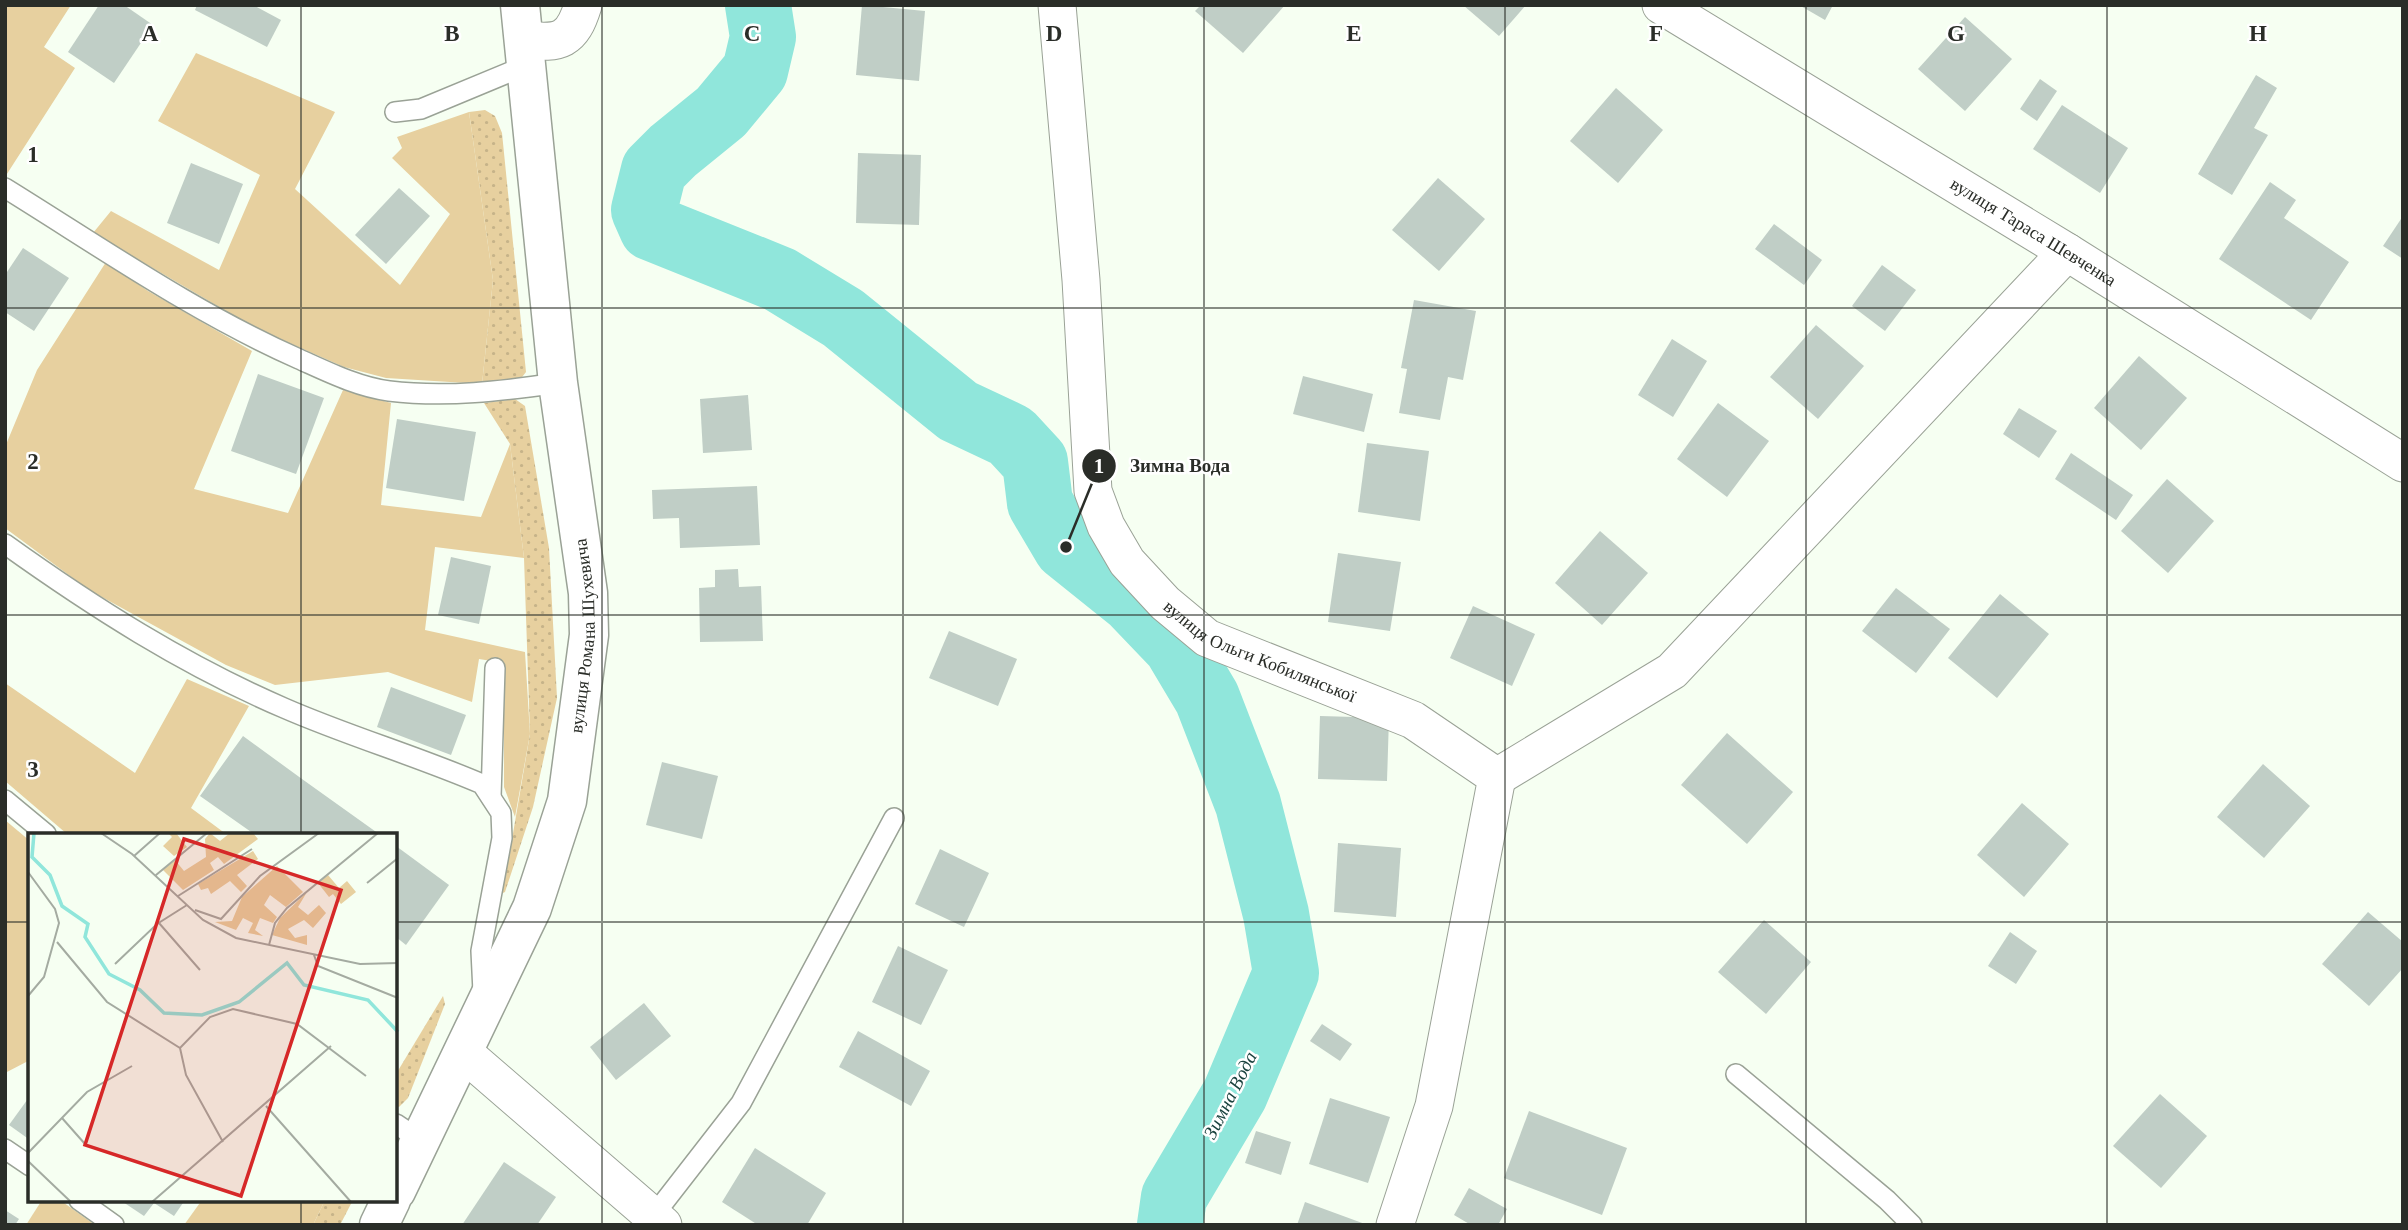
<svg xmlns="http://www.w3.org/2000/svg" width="2408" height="1230" font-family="Georgia,serif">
	<defs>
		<pattern id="grass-dots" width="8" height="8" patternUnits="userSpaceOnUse" patternTransform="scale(1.75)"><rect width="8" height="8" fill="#e7d09f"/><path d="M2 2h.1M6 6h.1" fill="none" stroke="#c6b389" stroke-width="1.8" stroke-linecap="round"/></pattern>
	</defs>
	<rect width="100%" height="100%" fill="#f6fff2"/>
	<!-- grass -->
	<g fill="url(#grass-dots)">
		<path d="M 485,110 L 495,116 L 502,133 L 526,372 L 519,381 L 482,384 L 493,280 L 469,112 Z"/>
		<path d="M 515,399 L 525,406 L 549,548 L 557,698 L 533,807 L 505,892 L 501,894 L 500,887 L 510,851 L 530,734 L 524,558 L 510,444 L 484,403 Z"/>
		<path d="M 443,996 L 445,1004 L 408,1098 L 399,1107 L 396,1106 L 396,1074 Z"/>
		<path d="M 325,1200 L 353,1200 L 340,1225 L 313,1225 Z"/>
	</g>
	<!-- garden -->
	<g fill="#e7d09f">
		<path d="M 5,5 L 71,5 L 44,47 L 75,68 L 5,177 Z"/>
		<path d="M 196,53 L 335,112 L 295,189 L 400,285 L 450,214 L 392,158 L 402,148 L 397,137 L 469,112 L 493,280 L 482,384 L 386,378 L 344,367 L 255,328 L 93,233 L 111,211 L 219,270 L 260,175 L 158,121 Z"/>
		<path d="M 106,262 L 148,291 L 252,351 L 194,489 L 288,513 L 343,390 L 391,403 L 381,505 L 481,517 L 510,444 L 524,558 L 435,547 L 425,630 L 525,652 L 530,734 L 515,817 L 504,787 L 504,663 L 479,659 L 472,702 L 388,672 L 275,685 L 226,665 L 89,590 L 5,528 L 5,447 L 37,370 Z"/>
		<path d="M 187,679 L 249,706 L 191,808 L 226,834 L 67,834 L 5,781 L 5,683 L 135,773 Z"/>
		<path d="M 5,820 L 30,841 L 30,1060 L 5,1073 Z"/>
		<path d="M 42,1200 L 60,1200 L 95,1225 L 26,1225 Z"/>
		<path d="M 202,1200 L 325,1200 L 313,1225 L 184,1225 Z"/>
	</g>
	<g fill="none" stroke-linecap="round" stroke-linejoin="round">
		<!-- river -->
		<path stroke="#90e6db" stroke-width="66" d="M 758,5 L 763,37 L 755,71 L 721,112 L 673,151 L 654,170 L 644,210 L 652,228 L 779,279 L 843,318 L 958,411 L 1011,436 L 1035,462 L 1040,503 L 1066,547 L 1132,600 L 1176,646 L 1207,698 L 1248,804 L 1276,914 L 1286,973 L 1235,1094 L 1174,1197 L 1170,1225"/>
	</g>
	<!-- building -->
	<g fill="#c0cec6">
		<path d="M 99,5 L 124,5 L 153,25 L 114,83 L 68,52 Z"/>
		<path d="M 197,5 L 253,5 L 281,20 L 267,47 L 195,10 Z"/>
		<path d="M 862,5 L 925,11 L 919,81 L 856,75 Z"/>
		<path d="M 1201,5 L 1285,5 L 1243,53 L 1195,11 Z"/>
		<path d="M 1463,5 L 1526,5 L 1499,36 Z"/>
		<path d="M 1799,5 L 1833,5 L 1825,20 Z"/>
		<path d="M 1965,17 L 2012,59 L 1965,111 L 1918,69 Z"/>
		<path d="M 2256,75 L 2277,88 L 2254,128 L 2268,135 L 2232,195 L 2198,174 Z"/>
		<path d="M 2040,79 L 2057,91 L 2037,121 L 2020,109 Z"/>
		<path d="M 1616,88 L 1663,130 L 1618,183 L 1570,141 Z"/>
		<path d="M 2062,105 L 2128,148 L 2100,193 L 2033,149 Z"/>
		<path d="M 858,153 L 921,155 L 919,225 L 856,223 Z"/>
		<path d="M 191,163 L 243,184 L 219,244 L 167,223 Z"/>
		<path d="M 1438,178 L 1485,219 L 1439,271 L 1392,230 Z"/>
		<path d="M 2270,182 L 2296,200 L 2284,218 L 2349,262 L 2311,320 L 2219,259 Z"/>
		<path d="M 399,188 L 430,216 L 386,264 L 355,235 Z"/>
		<path d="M 2403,216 L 2403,259 L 2383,246 Z"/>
		<path d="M 1774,224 L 1822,260 L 1804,285 L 1755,249 Z"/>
		<path d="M 23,248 L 69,278 L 34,331 L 5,312 L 5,275 Z"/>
		<path d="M 1882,265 L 1916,290 L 1885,331 L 1852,306 Z"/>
		<path d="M 1414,300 L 1476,311 L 1463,380 L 1448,377 L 1440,420 L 1399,413 L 1407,369 L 1401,368 Z"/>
		<path d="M 1816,325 L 1864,366 L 1818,419 L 1770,377 Z"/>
		<path d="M 1672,339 L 1707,361 L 1673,417 L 1638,395 Z"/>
		<path d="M 2139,356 L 2187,398 L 2141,450 L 2094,408 Z"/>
		<path d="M 258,374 L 324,398 L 296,474 L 231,451 Z"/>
		<path d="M 1303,376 L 1373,394 L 1364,432 L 1293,414 Z"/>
		<path d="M 748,395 L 752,450 L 703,453 L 700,399 Z"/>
		<path d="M 1718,403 L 1769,441 L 1727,497 L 1677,459 Z"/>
		<path d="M 2019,408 L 2057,431 L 2039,458 L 2003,434 Z"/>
		<path d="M 397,419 L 476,432 L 464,501 L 386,488 Z"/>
		<path d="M 1367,443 L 1429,451 L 1420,521 L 1358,512 Z"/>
		<path d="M 2071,453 L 2133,495 L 2116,520 L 2055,479 Z"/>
		<path d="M 2167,479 L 2214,521 L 2168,573 L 2121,531 Z"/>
		<path d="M 757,486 L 760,545 L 680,548 L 679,518 L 653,519 L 652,490 Z"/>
		<path d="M 1600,531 L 1648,573 L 1602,625 L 1555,583 Z"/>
		<path d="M 1338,553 L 1401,562 L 1390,631 L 1328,622 Z"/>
		<path d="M 451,557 L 491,566 L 479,624 L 438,615 Z"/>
		<path d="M 738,569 L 739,587 L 761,586 L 763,641 L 700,642 L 699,588 L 715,587 L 715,570 Z"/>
		<path d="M 1896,588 L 1950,629 L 1916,673 L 1862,631 Z"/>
		<path d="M 2000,594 L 2049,634 L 1997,698 L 1948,658 Z"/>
		<path d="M 1473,606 L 1535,634 L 1512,686 L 1450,658 Z"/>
		<path d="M 949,631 L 1017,659 L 998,706 L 929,678 Z"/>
		<path d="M 391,687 L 466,715 L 451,755 L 377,727 Z"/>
		<path d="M 1320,716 L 1389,718 L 1387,781 L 1318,779 Z"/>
		<path d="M 1727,733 L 1793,792 L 1747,844 L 1681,785 Z"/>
		<path d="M 243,736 L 302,779 L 379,834 L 254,834 L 200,796 Z"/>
		<path d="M 662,762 L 718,776 L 702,839 L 646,825 Z"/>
		<path d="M 2263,764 L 2310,806 L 2264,858 L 2217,817 Z"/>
		<path d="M 2022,803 L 2069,844 L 2024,897 L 1977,855 Z"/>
		<path d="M 1338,843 L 1401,848 L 1396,917 L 1334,912 Z"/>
		<path d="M 396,846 L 449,885 L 406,945 L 396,937 Z"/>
		<path d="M 940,849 L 989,873 L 964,927 L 915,904 Z"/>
		<path d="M 2368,912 L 2403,942 L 2403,968 L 2369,1006 L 2322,964 Z"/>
		<path d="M 1764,920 L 1811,962 L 1766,1014 L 1718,972 Z"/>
		<path d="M 2010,932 L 2037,951 L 2016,984 L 1988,966 Z"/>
		<path d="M 898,946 L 948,970 L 921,1025 L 872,1002 Z"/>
		<path d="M 644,1003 L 671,1036 L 616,1080 L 590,1047 Z"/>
		<path d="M 1322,1024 L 1352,1044 L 1340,1061 L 1310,1041 Z"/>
		<path d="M 858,1031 L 930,1071 L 911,1106 L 839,1067 Z"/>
		<path d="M 2160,1094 L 2207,1136 L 2161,1188 L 2113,1146 Z"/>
		<path d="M 30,1096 L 30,1140 L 9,1125 Z"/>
		<path d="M 1330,1098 L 1390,1117 L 1368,1183 L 1309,1164 Z"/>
		<path d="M 1529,1111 L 1627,1148 L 1602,1215 L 1504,1178 Z"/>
		<path d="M 1256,1131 L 1291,1142 L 1281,1175 L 1245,1163 Z"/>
		<path d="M 755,1148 L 826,1193 L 807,1225 L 758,1225 L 722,1202 Z"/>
		<path d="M 504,1162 L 556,1197 L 537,1225 L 462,1225 Z"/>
		<path d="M 1469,1188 L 1507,1209 L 1498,1225 L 1471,1225 L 1454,1215 Z"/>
		<path d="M 120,1200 L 185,1200 L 174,1216 L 154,1203 L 144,1216 Z"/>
		<path d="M 1305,1202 L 1365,1224 L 1364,1225 L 1297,1225 Z"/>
		<path d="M 5,1210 L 19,1219 L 15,1225 L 5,1225 Z"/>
	</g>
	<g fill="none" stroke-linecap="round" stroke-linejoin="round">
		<!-- lane casing -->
		<g stroke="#9aa296" stroke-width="22">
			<g id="lane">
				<path d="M 395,112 L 421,109 L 527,65"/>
				<path d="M 5,188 C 102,248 195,313 299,359 C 328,372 358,387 389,391 C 447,398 502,391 558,383"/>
				<path d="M 5,544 C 93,607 184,665 284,708 C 348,736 417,756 482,784 L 501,813 L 502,838 L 481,951 L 483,992"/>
				<path d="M 491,797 L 495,668"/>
				<path d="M 5,800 L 46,834"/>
				<path d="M 1736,1074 L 1887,1200 L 1912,1225"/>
				<path d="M 396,1124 L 420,1140"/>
				<path d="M 5,1149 L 30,1166"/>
				<path d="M 79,1200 L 114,1225"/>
				<path d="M 654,1215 L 741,1103 L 894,818"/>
			</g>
		</g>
		<!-- street casing -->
		<g stroke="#9aa296" stroke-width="39">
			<g id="street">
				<path id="s1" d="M 1057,5 L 1081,280 L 1093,491 L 1106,526 L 1127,562 L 1165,603 L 1207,638 L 1413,720 L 1497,777 L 1434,1106 L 1395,1225"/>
				<path id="s2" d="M 1661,5 L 2067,252 L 2403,463"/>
				<path d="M 525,40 C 560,44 572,41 583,5"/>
				<path d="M 1497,777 L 1672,671 L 2067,252"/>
				<path d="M 464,1053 L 663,1225"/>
			</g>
		</g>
		<!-- secondary casing -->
		<g stroke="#9aa296" stroke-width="41">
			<g id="secondary">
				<path id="s3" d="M 396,1191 L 532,908 L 567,801 L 589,635 L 588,593 L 558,383 L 520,5"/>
				<path d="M 379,1225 L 391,1200"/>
			</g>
		</g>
		<!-- lane -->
		<use href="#lane" stroke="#fff" stroke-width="19"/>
		<!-- street -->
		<use href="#street" stroke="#fff" stroke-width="37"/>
		<!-- secondary -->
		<use href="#secondary" stroke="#fff" stroke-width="38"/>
	</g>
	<!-- grid -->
	<path fill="none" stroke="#2a2d28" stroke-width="2" stroke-opacity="0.55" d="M 301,5 L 301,834M 602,5 L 602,1225M 903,5 L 903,1225M 1204,5 L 1204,1225M 1505,5 L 1505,1225M 1806,5 L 1806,1225M 2107,5 L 2107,1225M 5,308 L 2403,308M 5,615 L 2403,615M 5,922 L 30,922M 396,922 L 2403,922M 301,1200 L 301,1225"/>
	<g text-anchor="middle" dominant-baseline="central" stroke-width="5" stroke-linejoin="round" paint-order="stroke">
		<!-- street labels -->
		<g font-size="18" fill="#2a2d28" stroke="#fff">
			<text stroke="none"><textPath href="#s2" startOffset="436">вулиця Тараса Шевченка</textPath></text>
			<text stroke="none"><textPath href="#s3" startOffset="593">вулиця Романа Шухевича</textPath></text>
			<text stroke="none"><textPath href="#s1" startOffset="730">вулиця Ольги Кобилянської</textPath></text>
		</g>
		<!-- water labels -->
		<g font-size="19" font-style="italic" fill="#1b433f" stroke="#fff">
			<text transform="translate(1230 1095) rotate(-63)">Зимна Вода</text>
		</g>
	</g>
	<!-- overview -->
	<g transform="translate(28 833)">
		<rect width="369" height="369" fill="#f6fff2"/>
		<path d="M 140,0 L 148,0 L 159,14 L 146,23 L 135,13 L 144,4 ZM 182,0 L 192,8 L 202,0 L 225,0 L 230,6 L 196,31 L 190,24 L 182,30 L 186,37 L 155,57 L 135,37 L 147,27 L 156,38 L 178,24 L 177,6 ZM 225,18 L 230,26 L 209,42 L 219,53 L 213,59 L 202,48 L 183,61 L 180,55 L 173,57 L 170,51 ZM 249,33 L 275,59 L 258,74 L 242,62 L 236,72 L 249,84 L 245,90 L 232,85 L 227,97 L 235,103 L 220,100 L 225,90 L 215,85 L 208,97 L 187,89 L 204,88 L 214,64 ZM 300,42 L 311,55 L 319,48 L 328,59 L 313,71 L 305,61 L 301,64 L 290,50 ZM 279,59 L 270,74 L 280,82 L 291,72 L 298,80 L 285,95 L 276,87 L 260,96 L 267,105 L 279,102 L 279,112 L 244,102 L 252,85 Z" fill="#e7d09f"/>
		<path fill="none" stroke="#90e6db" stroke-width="3.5" d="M 6,0 L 4,24 L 22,42 L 34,73 L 60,91 L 57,104 L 81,141 L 112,157 L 136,180 L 174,182 L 211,169 L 259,130 L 276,152 L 340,167 L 370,199"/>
		<path fill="none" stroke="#a4aba1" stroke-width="2" d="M 73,0 L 104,21 L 175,87 L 208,105 L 332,131 L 370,130M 106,23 L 132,0M 0,39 L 27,76 L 31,90 L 16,144 L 0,163M 128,42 L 179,0M 339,50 L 370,25M 150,63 L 224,16M 167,77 L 193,86 L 232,43 L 291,0M 131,90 L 172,137M 29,109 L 79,169 L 152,215 L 182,184 L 205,176 L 269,191 L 338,243M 241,112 L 247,90 L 259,75 L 350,0M 286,122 L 290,133 L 370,165M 87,131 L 129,91 L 159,72M 152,215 L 158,242 L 195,309M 238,273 L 323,369M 34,285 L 57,311M 0,320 L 59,259 L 104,233M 0,328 L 43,369M 124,369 L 303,213"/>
		<path fill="#d62828" fill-opacity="0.15" stroke="#d62828" stroke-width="3.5" d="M 156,6 L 313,57 L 213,363 L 57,312 Z"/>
		<rect width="369" height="369" fill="none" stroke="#2a2d28" stroke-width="3.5"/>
	</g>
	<g font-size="23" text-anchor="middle" font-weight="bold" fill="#2a2d28" stroke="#fff" stroke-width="5" stroke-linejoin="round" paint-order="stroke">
		<text x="150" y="41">A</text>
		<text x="452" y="41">B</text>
		<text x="752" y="41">C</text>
		<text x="1054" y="41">D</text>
		<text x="1354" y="41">E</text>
		<text x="1656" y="41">F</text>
		<text x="1956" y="41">G</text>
		<text x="2258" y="41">H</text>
		<text x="33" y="162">1</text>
		<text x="33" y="469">2</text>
		<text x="33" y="777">3</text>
	</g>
	<!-- callouts -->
	<path fill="none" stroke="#2a2d28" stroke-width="2.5" d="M1066 547L1099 466"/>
	<g fill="#2a2d28" stroke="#fff" stroke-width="2.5">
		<circle cx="1066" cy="547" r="7"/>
		<circle cx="1099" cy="466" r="18"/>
	</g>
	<g font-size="21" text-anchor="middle" font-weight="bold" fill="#fff">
		<text x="1099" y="473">1</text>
	</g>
	<g font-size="19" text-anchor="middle" font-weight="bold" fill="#2a2d28" stroke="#fff" stroke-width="5" stroke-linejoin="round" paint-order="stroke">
		<text x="1180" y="472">Зимна Вода</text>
	</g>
	<!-- border -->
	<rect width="2408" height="1230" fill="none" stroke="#2a2d28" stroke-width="14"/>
</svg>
